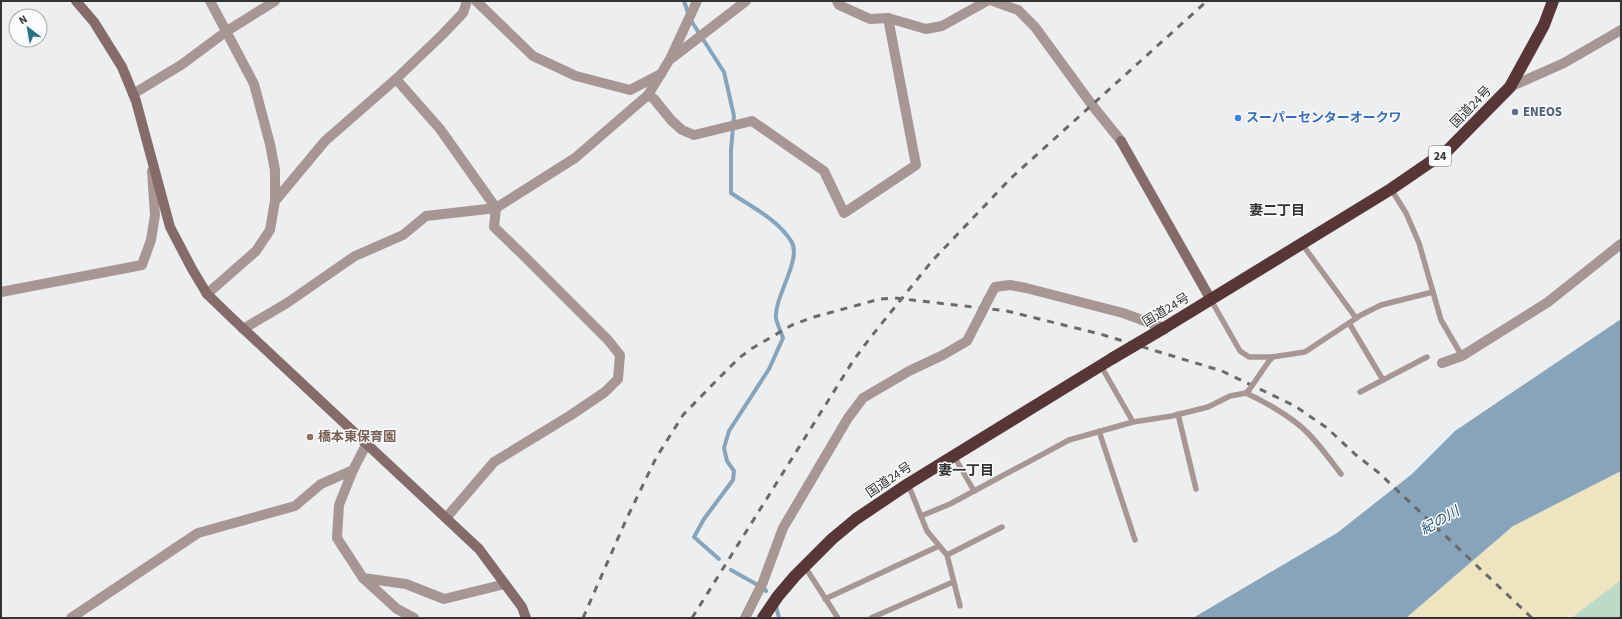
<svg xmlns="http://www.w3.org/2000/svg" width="1622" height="619" font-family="'Source Sans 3','Noto Sans JP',sans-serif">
	<rect width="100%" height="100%" fill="#edeef0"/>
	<!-- green -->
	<path fill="#bdd9c8" d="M 1621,580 L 1621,618 L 1571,618 L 1577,613 Z"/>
	<!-- sand -->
	<path fill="#eee4bf" d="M 1621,471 L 1621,580 L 1571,618 L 1406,618 L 1513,526 Z"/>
	<!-- water -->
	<path fill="#87a4bb" d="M 1621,319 L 1621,471 L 1513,526 L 1406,618 L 1193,618 L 1337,533 L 1412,474 L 1455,431 Z"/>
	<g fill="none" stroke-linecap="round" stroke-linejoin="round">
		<!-- stream -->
		<g stroke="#87a4bb" stroke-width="4">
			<path d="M 684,1 L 690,19 L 724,72 L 734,116 L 731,150 L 731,193 C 752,207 778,220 791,241 C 803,258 774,297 776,318 C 777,324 781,332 783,338 L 769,369 L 729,431 L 724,448 L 727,461 L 734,471 L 733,480 L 704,519 L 694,537 L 719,559"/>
			<path d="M 731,570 L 765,589 L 766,591"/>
			<path d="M 776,606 L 779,618"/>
		</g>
		<!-- lane -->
		<g stroke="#a89695" stroke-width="5.5">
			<path d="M 1391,189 L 1406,213 L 1419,243 L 1441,320 L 1462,356"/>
			<path d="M 1302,244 L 1356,318"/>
			<path d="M 1211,300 L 1240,351 L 1249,357 L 1272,357 L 1271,359"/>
			<path d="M 1349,323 L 1383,380"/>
			<path d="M 1272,357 L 1305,352 L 1361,315 L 1381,305 L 1433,292"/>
			<path d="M 1101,366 L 1133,422 L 1172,416 L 1208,407 L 1230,396 L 1246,393 L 1249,390"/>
			<path d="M 1360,392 L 1427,357"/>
			<path d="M 1246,393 C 1265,402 1283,412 1299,425 C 1315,438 1328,457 1341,474"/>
			<path d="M 1178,414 L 1196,489"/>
			<path d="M 1099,431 L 1135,540"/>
			<path d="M 954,456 L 974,491"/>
			<path d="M 908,484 L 927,531 L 947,555 L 960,606"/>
			<path d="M 921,516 L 950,504 L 1069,440 L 1133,422"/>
			<path d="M 947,555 L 1002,527"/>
			<path d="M 805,567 L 838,618"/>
			<path d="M 825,599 L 939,546"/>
			<path d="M 871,618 L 953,582"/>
		</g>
		<!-- street -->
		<g stroke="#a89695" stroke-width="10">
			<path d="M 476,1 L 533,56 L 576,76 L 630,90 L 661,74"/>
			<path d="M 697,1 L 670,59 L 648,95 L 654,99 L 671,120 L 682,130 L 694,135 L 752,121 L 824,171 L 844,213 L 916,165 L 888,18"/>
			<path d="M 837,1 L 839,5 L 870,19 L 888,18 L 926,29 L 942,26 L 987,1"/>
			<path d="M 993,1 L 1018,10 L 1035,27 L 1092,105 L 1121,141"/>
			<path d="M 672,58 L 746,1"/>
			<path d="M 396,79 L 440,129 L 496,208 L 494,227 L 521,253 L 608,340 L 620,355 L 618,379 L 605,392 L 571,415 L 494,462 L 446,518"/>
			<path d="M 1510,87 L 1564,63 L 1621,30"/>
			<path d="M 133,94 L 181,65 L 227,31 L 275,1"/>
			<path d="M 275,201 L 325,141 L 396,79 L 442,35 L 463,13 L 467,1"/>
			<path d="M 1,292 L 142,265 L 151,240 L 155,215 L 152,171"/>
			<path d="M 207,294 L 256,251 L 270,230 L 275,201 L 275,170 L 270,144 L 254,84 L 210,1"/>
			<path d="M 988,300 L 995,287 L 1010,285 L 1026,288 L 1123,313 L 1164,328"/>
			<path d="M 243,329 L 287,303 L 355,256 L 403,235 L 426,216 L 496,208 L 575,158 L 648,95"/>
			<path d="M 1442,363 L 1462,356 L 1548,302 L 1621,244"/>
			<path d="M 366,445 L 353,470 L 339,505 L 337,538 L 363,578 L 406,584 L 444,599 L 505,584"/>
			<path d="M 363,578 L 397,609 L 414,618"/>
			<path d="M 71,618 L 198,533 L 295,506 L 321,484 L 353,470"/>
			<path d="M 745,618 L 763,582 L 783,528 L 848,418 L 863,398 L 909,371 L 943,355 L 967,341 L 981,314"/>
		</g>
		<!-- secondary -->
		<g stroke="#856c6b" stroke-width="10">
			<path d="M 76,1 L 94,22 L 122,67 L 136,101 L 170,227 L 192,269 L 207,294 L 234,320 L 479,549 L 522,607 L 526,618"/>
			<path d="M 1121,141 L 1211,300"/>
		</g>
		<!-- highway -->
		<g stroke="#573635" stroke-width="12">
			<path d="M 1164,328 L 1391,189 L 1448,150 L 1510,87 L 1544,25 L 1553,1"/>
			<path d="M 763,618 L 778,596 L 795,576 L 832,539 L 856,519 L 908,484 L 1113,358"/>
		</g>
		<!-- rail -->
		<g stroke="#696a6b" stroke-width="3" stroke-dasharray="7 7" stroke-linecap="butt">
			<path d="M 583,618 L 626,520 L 656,458 L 683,415 L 717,380 L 739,358 L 751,349 L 792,325 L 814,317 L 880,299 L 895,298 L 1007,311 L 1100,334 L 1222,371 L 1295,406 L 1327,428 L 1356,455 L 1379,473 L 1532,618"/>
			<path d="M 692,618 L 853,361 L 870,338 L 932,261 L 1011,178 L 1207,1"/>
		</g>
		<!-- lane-bridge -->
		<path stroke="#a89695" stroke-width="5.5" d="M 1249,390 L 1269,361"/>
		<!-- street-bridge -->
		<path stroke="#a89695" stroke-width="10" d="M 981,314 L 988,300"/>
		<!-- highway-bridge -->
		<path stroke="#573635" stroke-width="12" d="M 1113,358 L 1164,328"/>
	</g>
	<!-- markers -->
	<circle fill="#5c6f8a" stroke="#fafbfd" stroke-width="1.5" cx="1515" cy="112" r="4"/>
	<circle fill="#3f7fe0" stroke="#fafbfd" stroke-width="1.5" cx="1238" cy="118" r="4"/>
	<circle fill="#8d6e63" stroke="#fafbfd" stroke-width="1.5" cx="310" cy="437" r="4"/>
	<g text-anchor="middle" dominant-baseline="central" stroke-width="3" stroke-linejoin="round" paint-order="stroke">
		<!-- shield labels -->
		<rect fill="#fafbfd" stroke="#6f7070" stroke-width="1" x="1429" y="146" width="22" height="20" rx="3"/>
		<g font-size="12" font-weight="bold" fill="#333434">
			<text x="1440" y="156">24</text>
		</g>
		<!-- street labels -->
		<g font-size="13" fill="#333434" stroke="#fafbfd">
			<text transform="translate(1471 107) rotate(-46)">国道24号</text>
			<text transform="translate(1166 310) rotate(-31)">国道24号</text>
			<text transform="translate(889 480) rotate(-34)">国道24号</text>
		</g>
		<!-- service labels -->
		<g font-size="13" font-weight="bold" fill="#4e5e75" stroke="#fafbfd" text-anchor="start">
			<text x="1523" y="112">ENEOS</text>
		</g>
		<!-- shop labels -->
		<g font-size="13" font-weight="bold" fill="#366cbe" stroke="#fafbfd" text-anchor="start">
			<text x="1246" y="118">スーパーセンターオークワ</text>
		</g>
		<!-- education labels -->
		<g font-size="13" font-weight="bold" fill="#785e54" stroke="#fafbfd" text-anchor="start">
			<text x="318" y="437">橋本東保育園</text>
		</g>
		<!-- neighbourhood labels -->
		<g font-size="14" font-weight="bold" fill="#333434" stroke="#fafbfd">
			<text x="1277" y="211">妻二丁目</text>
			<text x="966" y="471">妻一丁目</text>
		</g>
		<!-- water labels -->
		<g font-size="14" font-style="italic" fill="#27587a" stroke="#fafbfd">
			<text transform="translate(1440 521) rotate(-30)">紀の川</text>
		</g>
	</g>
	<!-- border -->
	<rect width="1622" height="619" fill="none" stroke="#333434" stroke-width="4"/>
	<!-- north arrow -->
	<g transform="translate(28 28) rotate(329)"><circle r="19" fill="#fafbfd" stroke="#aaabad"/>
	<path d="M0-3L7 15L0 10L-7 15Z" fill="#2d7281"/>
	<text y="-6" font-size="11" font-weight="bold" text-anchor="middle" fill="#333434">N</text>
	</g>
</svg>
